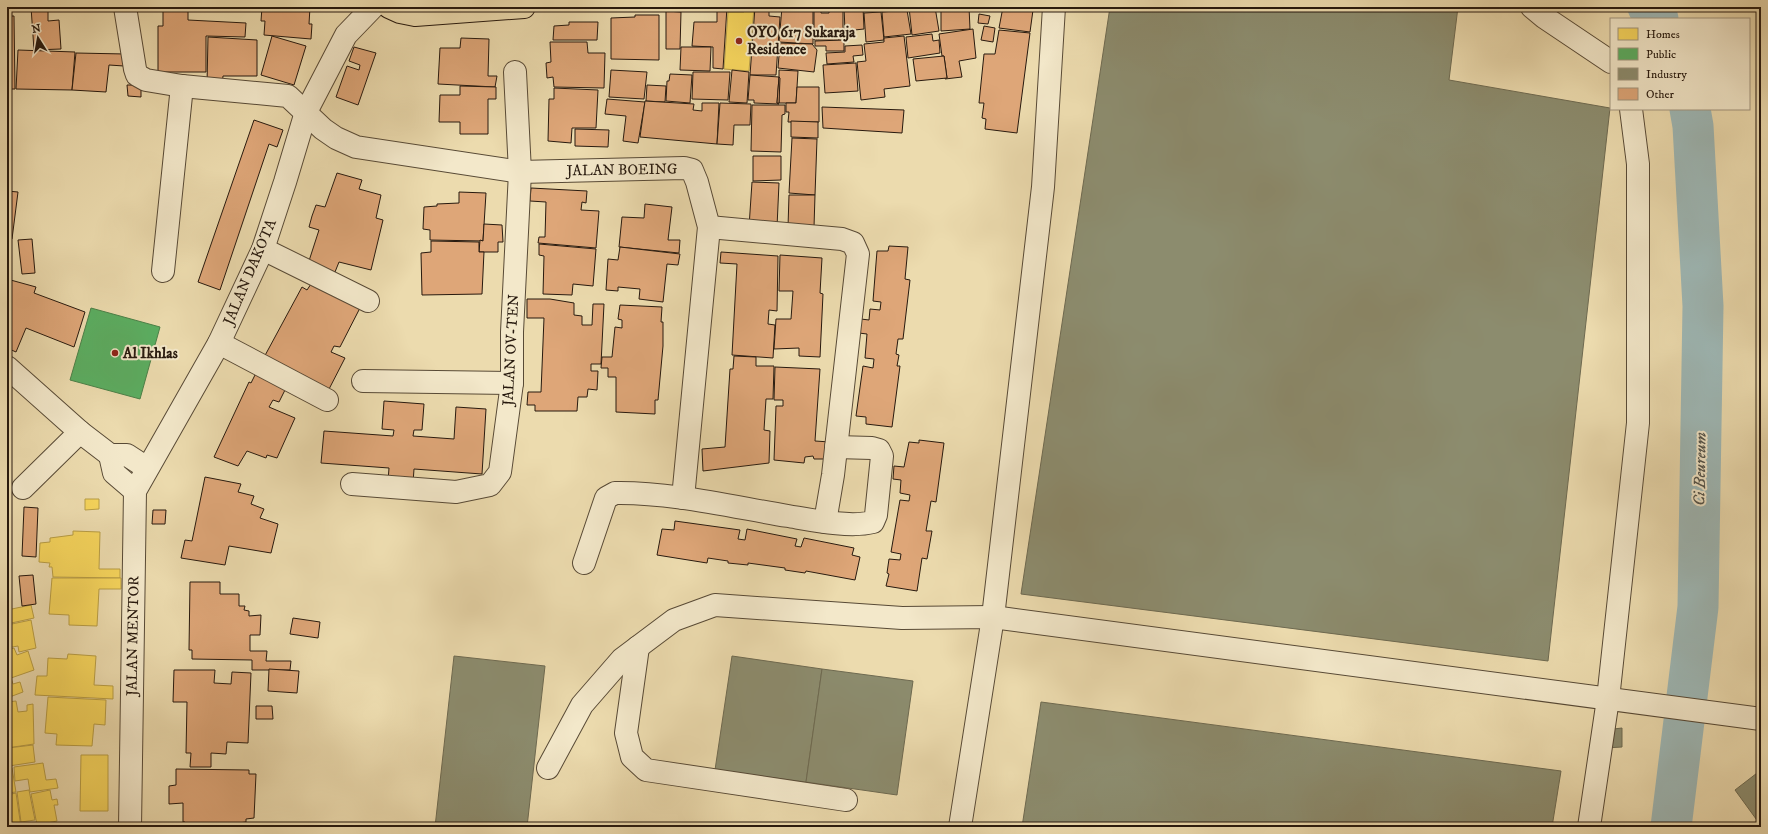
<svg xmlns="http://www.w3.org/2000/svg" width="1768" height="834" font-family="'IM FELL DW Pica',serif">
	<rect width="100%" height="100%" fill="#ecdbae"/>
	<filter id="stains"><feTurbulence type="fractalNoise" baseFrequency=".005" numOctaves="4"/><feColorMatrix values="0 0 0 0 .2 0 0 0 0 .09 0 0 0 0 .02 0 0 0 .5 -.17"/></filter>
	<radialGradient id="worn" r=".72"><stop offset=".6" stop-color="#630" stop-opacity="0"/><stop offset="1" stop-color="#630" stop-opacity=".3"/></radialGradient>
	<!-- homes -->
	<g fill="#f6d55c" stroke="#b89d45">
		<path d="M 744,7 L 754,7 L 749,71 L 724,69 L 728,12 L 744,12 Z"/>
		<path d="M 85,499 L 99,499 L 99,509 L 85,510 Z"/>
		<path d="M 73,531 L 100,532 L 99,569 L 120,569 L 120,578 L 53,577 L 52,567 L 49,567 L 50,563 L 39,562 L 40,543 L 50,542 L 50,538 L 73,535 Z"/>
		<path d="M 52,578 L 121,578 L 121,589 L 99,589 L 97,626 L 69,625 L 69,615 L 49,614 Z"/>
		<path d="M 31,605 L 34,618 L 7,624 L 7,610 Z"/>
		<path d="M 31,620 L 36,648 L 19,652 L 18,646 L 7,648 L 7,625 Z"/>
		<path d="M 14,648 L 17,655 L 28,651 L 34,670 L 11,678 L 13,684 L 20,682 L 23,692 L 7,698 L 7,650 Z"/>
		<path d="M 68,654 L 96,656 L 94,685 L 113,686 L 113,699 L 35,695 L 37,676 L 47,676 L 48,658 L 67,659 Z"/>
		<path d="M 48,697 L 106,700 L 105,725 L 94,724 L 92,746 L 56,745 L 57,734 L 45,733 Z"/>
		<path d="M 16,701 L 18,712 L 27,711 L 27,705 L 33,704 L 34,744 L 7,748 L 7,702 Z"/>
		<path d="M 33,745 L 35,762 L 9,766 L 8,748 Z"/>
		<path d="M 7,749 L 9,767 L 7,767 Z"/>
		<path d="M 81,755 L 108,755 L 108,811 L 80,811 Z"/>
		<path d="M 43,763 L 46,780 L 56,779 L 58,788 L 30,792 L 28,779 L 15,781 L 14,767 Z"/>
		<path d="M 7,768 L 12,768 L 16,792 L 7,793 Z"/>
		<path d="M 29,790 L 35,820 L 21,822 L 17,792 Z"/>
		<path d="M 50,790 L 52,800 L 57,799 L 58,805 L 54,805 L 57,821 L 37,825 L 31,794 Z"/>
		<path d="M 16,793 L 21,827 L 7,827 L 7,795 Z"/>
		<path d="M 59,824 L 60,827 L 41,827 Z"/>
	</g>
	<!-- public -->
	<path fill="#5aae61" stroke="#4b8148" d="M 91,308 L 160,327 L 140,399 L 70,380 Z"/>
	<!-- industry -->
	<g fill="#8c8c6e" stroke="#6e6a51">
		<path d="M 1110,7 L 1458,7 L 1449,80 L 1610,108 L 1548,661 L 1021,594 Z"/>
		<path d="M 454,656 L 545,666 L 527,827 L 435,827 Z"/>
		<path d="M 732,656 L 822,669 L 806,782 L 715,770 Z"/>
		<path d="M 822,669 L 913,681 L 897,795 L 806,782 Z"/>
		<path d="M 1041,702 L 1561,771 L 1552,827 L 1022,827 Z"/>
		<path d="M 1622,728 L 1622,747 L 1605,748 L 1605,730 Z"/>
		<path d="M 1761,770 L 1761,821 L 1759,823 L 1735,790 Z"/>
	</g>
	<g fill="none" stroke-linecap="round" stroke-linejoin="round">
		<!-- river -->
		<g stroke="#9eb8b6" stroke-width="41">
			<path d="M 1648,7 L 1658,19"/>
			<path d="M 1671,827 L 1698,607 L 1703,306 L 1693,126 L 1690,109"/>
		</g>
	</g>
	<!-- building -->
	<g fill="#dea678" stroke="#27190e">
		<path d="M 31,7 L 48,7 L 48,21 L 59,20 L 61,49 L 34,50 Z"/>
		<path d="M 169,7 L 194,7 L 194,10 L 169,9 Z"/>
		<path d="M 262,7 L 310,7 L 309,24 L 312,24 L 311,39 L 264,35 L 265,21 L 261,21 Z"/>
		<path d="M 717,7 L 727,7 L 723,69 L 713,68 L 713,47 L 692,46 L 694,22 L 717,22 Z"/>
		<path d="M 755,7 L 769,7 L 769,16 L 780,17 L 776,75 L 750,75 Z"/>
		<path d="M 782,7 L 813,7 L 813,44 L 779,42 Z"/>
		<path d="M 814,7 L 821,7 L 821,13 L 829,13 L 829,7 L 843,7 L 843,40 L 814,40 Z"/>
		<path d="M 844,7 L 863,7 L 864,29 L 845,31 Z"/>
		<path d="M 909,7 L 935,7 L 939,31 L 912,35 Z"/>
		<path d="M 941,7 L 969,7 L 970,29 L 941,31 Z"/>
		<path d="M 1003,7 L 1033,10 L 1030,32 L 999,28 Z"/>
		<path d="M 163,10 L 188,10 L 188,20 L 246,23 L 245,37 L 206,36 L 206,72 L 158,72 L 158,26 L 163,26 Z"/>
		<path d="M 907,10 L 911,34 L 884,37 L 882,12 Z"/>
		<path d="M 666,11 L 681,12 L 680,49 L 666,49 Z"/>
		<path d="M 881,12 L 884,40 L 866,42 L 864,13 Z"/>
		<path d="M 979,14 L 990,16 L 988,24 L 978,23 Z"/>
		<path d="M 635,15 L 659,15 L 659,60 L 611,59 L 611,18 L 635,17 Z"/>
		<path d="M 7,16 L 14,16 L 15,89 L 7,89 Z"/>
		<path d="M 569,22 L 598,22 L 597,40 L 553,40 L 554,26 L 569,25 Z"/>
		<path d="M 984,26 L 995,28 L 993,42 L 981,40 Z"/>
		<path d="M 973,29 L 976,58 L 959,61 L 962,77 L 945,79 L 945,77 L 947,78 L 944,56 L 942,56 L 939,34 Z"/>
		<path d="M 999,30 L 1030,33 L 1017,133 L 985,129 L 986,119 L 982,118 L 984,103 L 979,103 L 984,54 L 995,54 Z"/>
		<path d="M 932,34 L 933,41 L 939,40 L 940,53 L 908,58 L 906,37 Z"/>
		<path d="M 272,36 L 306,46 L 294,85 L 261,75 Z"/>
		<path d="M 904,36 L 910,86 L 884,89 L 885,97 L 861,100 L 857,62 L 866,61 L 864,44 L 884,42 L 884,38 Z"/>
		<path d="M 208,37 L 257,40 L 257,76 L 223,76 L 222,85 L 207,84 Z"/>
		<path d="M 461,38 L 489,39 L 488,76 L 497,76 L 495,87 L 438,84 L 440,48 L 460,48 Z"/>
		<path d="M 844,40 L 844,51 L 826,51 L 826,46 L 815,46 L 815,41 Z"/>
		<path d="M 550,42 L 587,42 L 588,53 L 605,53 L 604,88 L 554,87 L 553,77 L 547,78 L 546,63 L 551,62 Z"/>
		<path d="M 780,43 L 812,44 L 817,50 L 814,72 L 778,68 Z"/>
		<path d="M 862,45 L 863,55 L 853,56 L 854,62 L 827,64 L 826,53 L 845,52 L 845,46 Z"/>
		<path d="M 354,47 L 376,53 L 358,105 L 336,97 L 347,66 L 359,70 L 360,65 L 349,61 Z"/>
		<path d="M 681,47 L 711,47 L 710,71 L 680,70 Z"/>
		<path d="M 18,50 L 75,52 L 72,90 L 16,89 Z"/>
		<path d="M 76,53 L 125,54 L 124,66 L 109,65 L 106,92 L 72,90 Z"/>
		<path d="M 944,56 L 947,78 L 916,81 L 913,59 Z"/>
		<path d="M 856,63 L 858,91 L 825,93 L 823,65 Z"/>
		<path d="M 611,70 L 647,72 L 644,99 L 609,97 Z"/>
		<path d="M 732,70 L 749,72 L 747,103 L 729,102 Z"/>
		<path d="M 779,70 L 798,71 L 796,103 L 779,103 Z"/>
		<path d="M 693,72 L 730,72 L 728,100 L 692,99 Z"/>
		<path d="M 670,74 L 692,75 L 690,103 L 666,101 L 667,81 L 669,81 Z"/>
		<path d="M 750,75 L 779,77 L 777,103 L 779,104 L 754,103 L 754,100 L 748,100 Z"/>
		<path d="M 779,77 L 780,78 L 779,103 L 777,103 Z"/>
		<path d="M 127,85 L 141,85 L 141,97 L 128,96 Z"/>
		<path d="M 647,85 L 666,86 L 665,102 L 646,101 Z"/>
		<path d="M 460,86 L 496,87 L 496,99 L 488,99 L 488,134 L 460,134 L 460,122 L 439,122 L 440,95 L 460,95 Z"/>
		<path d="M 797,87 L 819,87 L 819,122 L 788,122 L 789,112 L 786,112 L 786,103 L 796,103 Z"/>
		<path d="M 554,88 L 598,90 L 596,128 L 572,128 L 571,143 L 548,141 L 549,99 L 554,99 Z"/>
		<path d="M 607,99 L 645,102 L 638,143 L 623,141 L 626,116 L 605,114 Z"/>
		<path d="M 645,101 L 694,104 L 693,110 L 702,111 L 702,103 L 719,103 L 717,144 L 640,137 Z"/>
		<path d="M 720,103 L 751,104 L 750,125 L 734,125 L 733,145 L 717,144 Z"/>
		<path d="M 752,105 L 785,105 L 785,114 L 782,115 L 781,152 L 751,151 Z"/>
		<path d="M 822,107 L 904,110 L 902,133 L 823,128 Z"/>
		<path d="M 254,120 L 283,130 L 277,147 L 269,144 L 220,290 L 198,282 Z"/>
		<path d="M 791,121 L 818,122 L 818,138 L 791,137 Z"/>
		<path d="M 575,129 L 609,130 L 608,147 L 575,146 Z"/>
		<path d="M 792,138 L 817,139 L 815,195 L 789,193 Z"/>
		<path d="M 753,156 L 781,156 L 781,180 L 753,181 Z"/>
		<path d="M 337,173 L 362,180 L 359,189 L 381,195 L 376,218 L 383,220 L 371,270 L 339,262 L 335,272 L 308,264 L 319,230 L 309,227 L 312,216 L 316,205 L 325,207 Z"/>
		<path d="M 752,182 L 779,183 L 777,227 L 749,227 Z"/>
		<path d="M 531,188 L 587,191 L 586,203 L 582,202 L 581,210 L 599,211 L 596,248 L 538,243 L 539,237 L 545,237 L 546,202 L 530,201 Z"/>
		<path d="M 7,191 L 18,192 L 12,239 L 7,238 Z"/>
		<path d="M 459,192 L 486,193 L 483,241 L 430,240 L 430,230 L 423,229 L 424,207 L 437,206 L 437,204 L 459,203 Z"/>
		<path d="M 789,195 L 815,195 L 814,227 L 788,227 Z"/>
		<path d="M 645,204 L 672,207 L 668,240 L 680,240 L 679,253 L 619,247 L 622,217 L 644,218 Z"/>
		<path d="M 484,224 L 502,225 L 503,242 L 498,242 L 498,252 L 479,252 L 480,240 L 483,241 Z"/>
		<path d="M 32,239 L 35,273 L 22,274 L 18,240 Z"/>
		<path d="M 431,241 L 479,242 L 479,252 L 484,252 L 482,294 L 422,295 L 421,253 L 431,252 Z"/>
		<path d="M 539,244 L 596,249 L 593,286 L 573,284 L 572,295 L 543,294 L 544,256 L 539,255 Z"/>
		<path d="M 889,246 L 908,247 L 905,279 L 910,280 L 903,339 L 898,339 L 896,354 L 899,355 L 897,366 L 900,366 L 892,427 L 866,424 L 866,417 L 856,416 L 863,366 L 873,368 L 874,359 L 865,358 L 867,334 L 859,333 L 861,319 L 869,320 L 870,309 L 880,310 L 881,302 L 873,301 L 877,251 L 888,251 Z"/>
		<path d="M 620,247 L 680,254 L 678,265 L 667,264 L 663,302 L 639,299 L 640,289 L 618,287 L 618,291 L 606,290 L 608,259 L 618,260 Z"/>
		<path d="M 721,252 L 778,256 L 777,311 L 769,310 L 768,324 L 775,325 L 773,358 L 732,355 L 737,264 L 720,263 Z"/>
		<path d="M 780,255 L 822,258 L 820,293 L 823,294 L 820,357 L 799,356 L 799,348 L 774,349 L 776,319 L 791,319 L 793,291 L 779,291 Z"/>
		<path d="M 7,279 L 36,287 L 34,293 L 85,312 L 74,347 L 26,328 L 16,352 L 7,348 Z"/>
		<path d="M 313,281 L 361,306 L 340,347 L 334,346 L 331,352 L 345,358 L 327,393 L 262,361 L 302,287 L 307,290 Z"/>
		<path d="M 527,299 L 550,299 L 574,303 L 574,315 L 582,316 L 582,325 L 592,325 L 593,304 L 604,304 L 601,364 L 591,364 L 591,371 L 598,371 L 597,390 L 588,389 L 587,397 L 578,397 L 577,411 L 535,411 L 535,405 L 527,405 L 528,392 L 541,392 L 544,318 L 527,318 Z"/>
		<path d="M 620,305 L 662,307 L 661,322 L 663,322 L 663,346 L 658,400 L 655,400 L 655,414 L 616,412 L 616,377 L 608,377 L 608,368 L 601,368 L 602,357 L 612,357 L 615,327 L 622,328 L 622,320 L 618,319 Z"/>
		<path d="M 734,356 L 756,357 L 756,366 L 774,366 L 773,399 L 766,399 L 764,430 L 770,431 L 769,463 L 703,471 L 702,449 L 725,447 L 730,369 L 733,369 Z"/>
		<path d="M 775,367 L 820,369 L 815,441 L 830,442 L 827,459 L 814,459 L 813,456 L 805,457 L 804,463 L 774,460 L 776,406 L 783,406 L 783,400 L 774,400 Z"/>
		<path d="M 257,371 L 287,386 L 279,402 L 273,400 L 269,407 L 295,418 L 277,458 L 267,455 L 266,458 L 247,451 L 238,466 L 214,457 L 249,382 L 251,383 Z"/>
		<path d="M 384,401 L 424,404 L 422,430 L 414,430 L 413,436 L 454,439 L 456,407 L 486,409 L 482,474 L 414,469 L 413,483 L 388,481 L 389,468 L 321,463 L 324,431 L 393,436 L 394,430 L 382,429 Z"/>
		<path d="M 919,440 L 944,443 L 936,502 L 931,501 L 926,531 L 932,531 L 927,559 L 922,558 L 917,591 L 886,586 L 889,574 L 887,573 L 889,559 L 900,560 L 901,554 L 891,552 L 900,500 L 909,501 L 910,495 L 900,493 L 901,480 L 893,479 L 894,466 L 904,467 L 909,442 L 919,443 Z"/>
		<path d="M 205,477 L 241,484 L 238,492 L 254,496 L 251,504 L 264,509 L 260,518 L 278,524 L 271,553 L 229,546 L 225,565 L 181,558 L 185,540 L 192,541 Z"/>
		<path d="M 24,507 L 38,508 L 36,557 L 22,556 Z"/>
		<path d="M 153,510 L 166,510 L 165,524 L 152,524 Z"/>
		<path d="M 675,521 L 740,530 L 738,539 L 745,540 L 747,529 L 797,539 L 795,546 L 801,547 L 804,538 L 854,548 L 852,555 L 860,557 L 855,580 L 806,571 L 805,573 L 785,570 L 785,568 L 748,563 L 748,565 L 728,563 L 728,561 L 708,558 L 707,563 L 657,555 L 662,529 L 674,530 Z"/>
		<path d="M 33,575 L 36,604 L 22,606 L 19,576 Z"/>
		<path d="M 190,582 L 220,582 L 220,594 L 239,594 L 239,606 L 245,606 L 244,610 L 249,611 L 249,616 L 261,615 L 260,635 L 250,635 L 250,651 L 267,651 L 266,661 L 291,661 L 290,670 L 252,670 L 252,660 L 192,659 L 192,650 L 189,650 Z"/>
		<path d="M 293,618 L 320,622 L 318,638 L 290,634 Z"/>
		<path d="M 269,669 L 299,671 L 297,693 L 268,691 Z"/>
		<path d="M 174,670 L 215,670 L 214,683 L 231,684 L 232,672 L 251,673 L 248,743 L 227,742 L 226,754 L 211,753 L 211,767 L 190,767 L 191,753 L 186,753 L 187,702 L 173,702 Z"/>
		<path d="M 256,706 L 272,706 L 273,719 L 256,719 Z"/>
		<path d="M 176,769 L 249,770 L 249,774 L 256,774 L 254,818 L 246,819 L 246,822 L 238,823 L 238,827 L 185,827 L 185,822 L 183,822 L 183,803 L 169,804 L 169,786 L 176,785 Z"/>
	</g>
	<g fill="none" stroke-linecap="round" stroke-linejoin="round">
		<!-- minor casing -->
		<g stroke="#584a36" stroke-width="24">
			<g id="minor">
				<path d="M 125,7 L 135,69 L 137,75 L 146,80 L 182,86 L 288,96 L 323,129 L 336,138 L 356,147 L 520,172 L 684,168 L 692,170 L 697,182 L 709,227 L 683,498"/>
				<path d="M 1532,7 L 1544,17 L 1611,62"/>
				<path d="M 709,227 L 842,239 L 853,243 L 858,254 L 833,475 L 825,522"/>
				<path d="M 263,249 L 368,301"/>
				<path d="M 163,271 L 182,86"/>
				<path d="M 219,343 L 327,400"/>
				<path d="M 7,367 L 80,432 L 110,455 L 127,455 L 147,468"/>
				<path d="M 363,381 L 512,383"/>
				<path d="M 110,455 L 114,473 L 135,491"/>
				<path d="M 352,484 L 456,492 L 490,485 L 500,472 L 512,383 L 512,332 L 520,172 L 515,72"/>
				<path d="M 23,488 L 80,432"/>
				<path d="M 584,563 L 606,498 L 615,493 C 671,492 733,507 788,516 C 812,520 850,528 873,522 L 876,515 L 882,456 L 879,450 L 872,448 L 836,447"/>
				<path d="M 638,647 L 626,733 L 632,757 L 646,770 L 846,800"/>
				<path d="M 548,768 L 582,705 L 622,659 L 674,620 L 715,605 L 902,618 L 993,617 L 1761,719"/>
				<path d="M 130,827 L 135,491 L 219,343 L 263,249 L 285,182 L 306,112 L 346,35 L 373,7"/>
				<path d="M 960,827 L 993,617 L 1043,187 L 1054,7"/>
				<path d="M 1589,827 L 1608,699 L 1638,423 L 1638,164 L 1631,109"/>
			</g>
		</g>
		<!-- major casing -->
		<g stroke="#27190e" stroke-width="24">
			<path id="major" d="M 389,7 L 400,12 L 415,15 L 524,7"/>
		</g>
		<!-- minor -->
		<use href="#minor" stroke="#f3e8ca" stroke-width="22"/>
		<!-- major -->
		<use href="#major" stroke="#ecdbae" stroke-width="22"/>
	</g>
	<!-- markers -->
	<g fill="#8f2418" stroke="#f3e8ca" stroke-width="1.5">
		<circle cx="739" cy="41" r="4"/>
		<circle cx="115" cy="353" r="4"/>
	</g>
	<g text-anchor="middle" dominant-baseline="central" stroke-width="4" stroke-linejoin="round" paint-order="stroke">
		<!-- poi labels -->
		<g font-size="15" font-weight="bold" fill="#27190e" stroke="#f3e8ca" text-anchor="start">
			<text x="747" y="32">OYO 617 Sukaraja<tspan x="747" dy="17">Residence</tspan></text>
			<text x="123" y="353">Al Ikhlas</text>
		</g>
		<!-- street labels -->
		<g font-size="15" fill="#27190e" stroke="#f3e8ca">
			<text transform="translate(622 170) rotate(-1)">JALAN BOEING</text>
			<text transform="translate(250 272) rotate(-67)">JALAN DAKOTA</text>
			<text transform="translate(511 350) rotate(-87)">JALAN OV-TEN</text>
			<text transform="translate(133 636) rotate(-89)">JALAN MENTOR</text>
		</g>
		<!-- water labels -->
		<g font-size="16" font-style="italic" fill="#515149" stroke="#f3e8ca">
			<text transform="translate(1700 469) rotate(-89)">Ci Beureum</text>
		</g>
	</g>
	<!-- margin -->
	<rect width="1768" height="834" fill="none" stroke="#ecdbae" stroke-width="24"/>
	<rect x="8" y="8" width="1752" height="818" fill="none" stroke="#27190e" stroke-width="2"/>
	<rect x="12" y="12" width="1744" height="810" fill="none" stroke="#27190e"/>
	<!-- legend -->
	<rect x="1610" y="18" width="140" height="92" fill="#f3e8ca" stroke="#a1957f"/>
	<rect x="1618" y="28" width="20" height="12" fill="#f6d55c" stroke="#a1957f"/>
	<text x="1646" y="38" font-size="12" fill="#27190e">Homes</text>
	<rect x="1618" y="48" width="20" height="12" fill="#5aae61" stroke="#a1957f"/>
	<text x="1646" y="58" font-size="12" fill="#27190e">Public</text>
	<rect x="1618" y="68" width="20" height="12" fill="#8c8c6e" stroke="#a1957f"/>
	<text x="1646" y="78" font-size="12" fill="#27190e">Industry</text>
	<rect x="1618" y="88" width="20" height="12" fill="#dea678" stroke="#a1957f"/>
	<text x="1646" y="98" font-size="12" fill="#27190e">Other</text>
	<!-- north arrow -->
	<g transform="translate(38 38) rotate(349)" stroke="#f3e8ca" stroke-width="3" paint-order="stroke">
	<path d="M0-3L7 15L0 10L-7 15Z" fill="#27190e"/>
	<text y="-6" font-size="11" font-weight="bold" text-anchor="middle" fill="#27190e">N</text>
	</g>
	<rect width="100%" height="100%" filter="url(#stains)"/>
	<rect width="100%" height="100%" fill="url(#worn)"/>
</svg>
